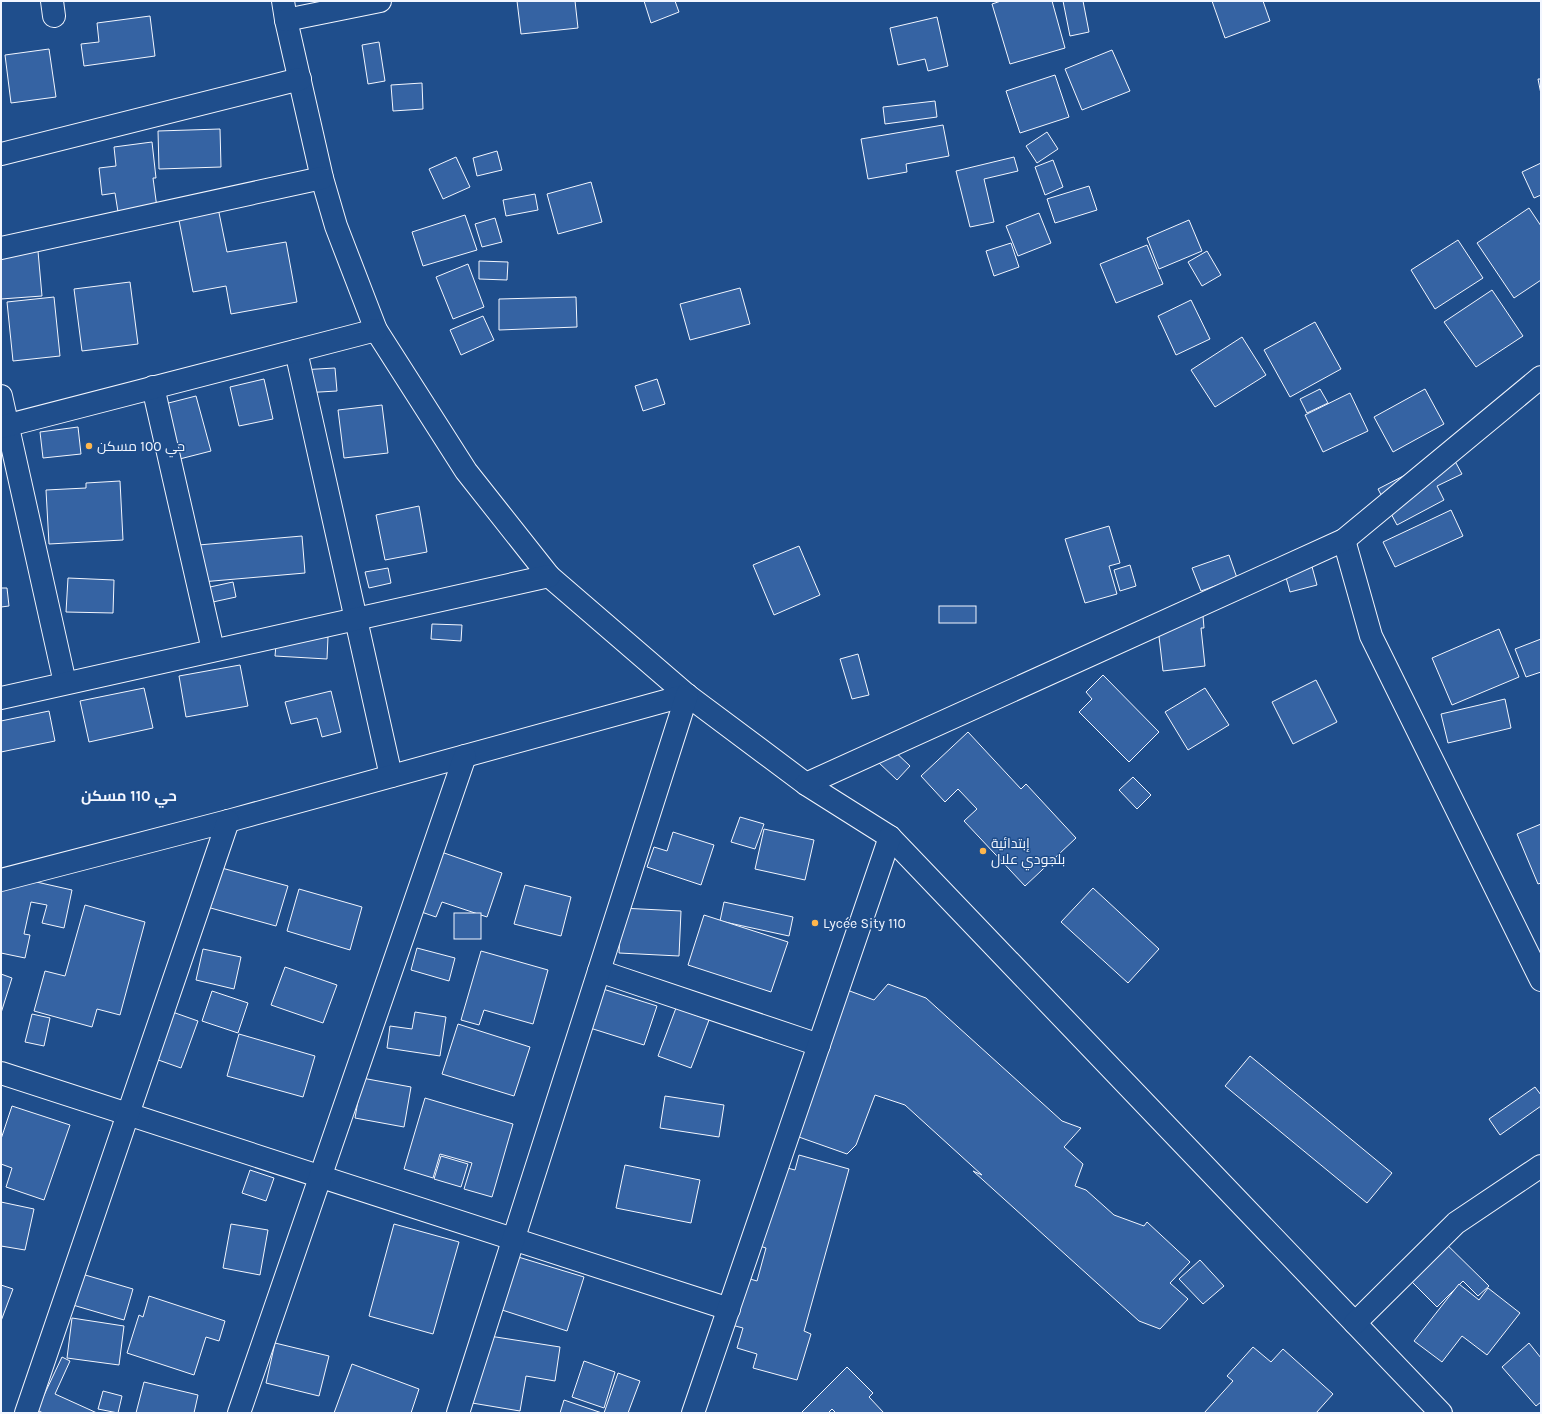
<svg xmlns="http://www.w3.org/2000/svg" width="1542" height="1414" font-family="Karla,Cairo,sans-serif">
	<rect width="100%" height="100%" fill="#1f4e8c"/>
	<!-- building -->
	<g fill="#3563a3" stroke="#f2f6ff">
		<path d="M 517,1 L 575,1 L 578,28 L 521,34 Z"/>
		<path d="M 644,1 L 675,1 L 679,12 L 651,23 Z"/>
		<path d="M 1001,1 L 1052,1 L 1065,48 L 1010,64 L 992,4 Z"/>
		<path d="M 1063,1 L 1083,1 L 1089,32 L 1070,36 Z"/>
		<path d="M 1212,1 L 1263,1 L 1270,21 L 1225,38 Z"/>
		<path d="M 150,16 L 155,56 L 84,66 L 81,44 L 99,42 L 97,23 Z"/>
		<path d="M 937,17 L 948,66 L 928,71 L 925,59 L 898,65 L 890,28 Z"/>
		<path d="M 379,42 L 385,81 L 368,84 L 362,45 Z"/>
		<path d="M 49,49 L 56,97 L 11,103 L 5,55 Z"/>
		<path d="M 1112,50 L 1130,91 L 1082,110 L 1065,69 Z"/>
		<path d="M 1055,75 L 1069,117 L 1020,133 L 1006,91 Z"/>
		<path d="M 1538,79 L 1541,79 L 1541,94 Z"/>
		<path d="M 422,83 L 423,109 L 393,111 L 391,85 Z"/>
		<path d="M 935,101 L 937,117 L 885,124 L 883,107 Z"/>
		<path d="M 943,125 L 949,156 L 906,164 L 907,172 L 868,179 L 861,139 Z"/>
		<path d="M 220,129 L 221,167 L 159,169 L 158,131 Z"/>
		<path d="M 1047,132 L 1058,149 L 1037,163 L 1026,146 Z"/>
		<path d="M 152,142 L 156,178 L 153,178 L 157,208 L 118,212 L 115,193 L 102,195 L 99,168 L 116,166 L 114,147 Z"/>
		<path d="M 497,151 L 502,170 L 477,176 L 473,158 Z"/>
		<path d="M 456,157 L 470,187 L 443,199 L 429,169 Z"/>
		<path d="M 1014,157 L 1018,171 L 984,179 L 994,222 L 970,227 L 956,171 Z"/>
		<path d="M 1053,160 L 1063,187 L 1045,195 L 1035,167 Z"/>
		<path d="M 1541,163 L 1541,195 L 1534,198 L 1522,172 Z"/>
		<path d="M 591,182 L 602,222 L 558,234 L 547,194 Z"/>
		<path d="M 1089,186 L 1097,210 L 1055,223 L 1047,199 Z"/>
		<path d="M 535,194 L 538,210 L 506,216 L 503,200 Z"/>
		<path d="M 216,198 L 227,252 L 286,242 L 297,302 L 231,314 L 226,286 L 193,292 L 176,205 Z"/>
		<path d="M 1529,208 L 1541,226 L 1541,280 L 1514,298 L 1477,243 Z"/>
		<path d="M 1039,213 L 1051,243 L 1018,256 L 1006,226 Z"/>
		<path d="M 465,215 L 477,250 L 423,266 L 412,232 Z"/>
		<path d="M 495,218 L 502,242 L 482,247 L 475,224 Z"/>
		<path d="M 1189,220 L 1202,251 L 1159,269 L 1147,238 Z"/>
		<path d="M 37,240 L 42,296 L 1,299 L 1,243 Z"/>
		<path d="M 1458,240 L 1483,278 L 1435,309 L 1411,270 Z"/>
		<path d="M 1011,243 L 1019,267 L 994,276 L 986,251 Z"/>
		<path d="M 1147,245 L 1163,284 L 1116,303 L 1100,264 Z"/>
		<path d="M 1207,251 L 1221,275 L 1202,286 L 1188,262 Z"/>
		<path d="M 479,261 L 508,262 L 507,280 L 479,279 Z"/>
		<path d="M 468,264 L 484,307 L 453,319 L 436,277 Z"/>
		<path d="M 130,282 L 138,344 L 82,351 L 74,289 Z"/>
		<path d="M 740,288 L 750,324 L 690,340 L 680,304 Z"/>
		<path d="M 1492,290 L 1523,336 L 1476,367 L 1444,322 Z"/>
		<path d="M 54,297 L 60,356 L 13,361 L 7,302 Z"/>
		<path d="M 576,297 L 577,327 L 499,330 L 499,299 Z"/>
		<path d="M 1191,300 L 1210,339 L 1176,355 L 1158,316 Z"/>
		<path d="M 483,316 L 494,340 L 461,355 L 450,330 Z"/>
		<path d="M 1315,322 L 1341,369 L 1290,397 L 1264,350 Z"/>
		<path d="M 1242,337 L 1266,375 L 1215,407 L 1191,370 Z"/>
		<path d="M 335,368 L 337,391 L 302,393 L 300,370 Z"/>
		<path d="M 264,379 L 273,419 L 239,426 L 230,387 Z"/>
		<path d="M 657,379 L 665,404 L 643,411 L 635,386 Z"/>
		<path d="M 1320,389 L 1328,403 L 1307,413 L 1300,399 Z"/>
		<path d="M 1425,389 L 1444,424 L 1393,452 L 1374,417 Z"/>
		<path d="M 1350,393 L 1368,431 L 1323,452 L 1305,415 Z"/>
		<path d="M 196,396 L 211,451 L 164,463 L 149,408 Z"/>
		<path d="M 382,405 L 388,453 L 344,458 L 338,410 Z"/>
		<path d="M 78,427 L 81,454 L 43,458 L 40,432 Z"/>
		<path d="M 1450,452 L 1462,474 L 1437,486 L 1444,500 L 1397,525 L 1378,489 Z"/>
		<path d="M 120,481 L 123,540 L 49,544 L 46,490 L 86,488 L 86,483 Z"/>
		<path d="M 419,506 L 427,552 L 385,560 L 376,515 Z"/>
		<path d="M 1451,510 L 1463,536 L 1395,567 L 1383,542 Z"/>
		<path d="M 1109,526 L 1120,563 L 1109,566 L 1117,594 L 1085,603 L 1065,539 Z"/>
		<path d="M 302,536 L 305,573 L 190,583 L 187,546 Z"/>
		<path d="M 799,546 L 820,595 L 774,615 L 753,565 Z"/>
		<path d="M 1308,552 L 1317,585 L 1290,592 L 1281,559 Z"/>
		<path d="M 1229,555 L 1237,578 L 1201,591 L 1192,568 Z"/>
		<path d="M 1130,565 L 1136,586 L 1120,591 L 1114,570 Z"/>
		<path d="M 388,568 L 391,583 L 369,588 L 365,572 Z"/>
		<path d="M 68,578 L 114,580 L 113,613 L 66,612 Z"/>
		<path d="M 233,582 L 236,597 L 199,605 L 196,590 Z"/>
		<path d="M 1,588 L 7,588 L 9,606 L 1,607 Z"/>
		<path d="M 1202,604 L 1204,628 L 1201,628 L 1205,666 L 1163,671 L 1158,628 Z"/>
		<rect x="939" y="606" width="37" height="17"/>
		<path d="M 432,624 L 462,625 L 461,641 L 431,639 Z"/>
		<path d="M 1499,629 L 1519,677 L 1452,705 L 1432,658 Z"/>
		<path d="M 277,634 L 328,637 L 327,659 L 275,656 Z"/>
		<path d="M 1541,639 L 1541,672 L 1526,677 L 1515,649 Z"/>
		<path d="M 858,654 L 869,695 L 852,699 L 840,659 Z"/>
		<path d="M 240,665 L 248,706 L 186,717 L 179,676 Z"/>
		<path d="M 1103,675 L 1159,732 L 1129,762 L 1079,712 L 1092,699 L 1086,692 Z"/>
		<path d="M 1316,680 L 1337,722 L 1293,744 L 1272,702 Z"/>
		<path d="M 144,688 L 153,728 L 89,742 L 80,701 Z"/>
		<path d="M 1205,688 L 1229,725 L 1188,750 L 1165,712 Z"/>
		<path d="M 331,691 L 341,732 L 322,737 L 317,718 L 291,724 L 285,702 Z"/>
		<path d="M 1505,699 L 1511,728 L 1448,743 L 1441,714 Z"/>
		<path d="M 49,711 L 55,741 L 1,752 L 1,721 Z"/>
		<path d="M 968,732 L 1021,789 L 1026,784 L 1076,838 L 1025,886 L 964,821 L 977,809 L 958,789 L 945,802 L 921,776 Z"/>
		<path d="M 890,747 L 910,766 L 897,780 L 877,761 Z"/>
		<path d="M 1133,777 L 1151,795 L 1137,809 L 1119,790 Z"/>
		<path d="M 740,817 L 764,824 L 755,849 L 731,842 Z"/>
		<path d="M 1541,824 L 1541,883 L 1538,884 L 1517,834 Z"/>
		<path d="M 764,829 L 814,840 L 805,880 L 755,869 Z"/>
		<path d="M 673,832 L 714,845 L 701,885 L 647,867 L 654,847 L 667,851 Z"/>
		<path d="M 424,846 L 502,873 L 487,917 L 442,902 L 436,917 L 404,906 Z"/>
		<path d="M 218,867 L 288,886 L 276,926 L 207,907 Z"/>
		<path d="M 1,874 L 72,890 L 64,928 L 42,923 L 47,905 L 31,902 L 24,934 L 30,935 L 25,958 L 1,953 Z"/>
		<path d="M 525,885 L 571,897 L 561,936 L 514,924 Z"/>
		<path d="M 1093,888 L 1159,949 L 1128,983 L 1061,922 Z"/>
		<path d="M 299,889 L 362,907 L 350,950 L 287,931 Z"/>
		<path d="M 724,902 L 793,917 L 789,936 L 720,921 Z"/>
		<path d="M 85,905 L 145,922 L 120,1015 L 97,1009 L 92,1027 L 34,1011 L 45,971 L 65,976 Z"/>
		<path d="M 621,908 L 681,911 L 679,956 L 619,953 Z"/>
		<rect x="454" y="913" width="27" height="26"/>
		<path d="M 704,915 L 788,942 L 771,992 L 688,965 Z"/>
		<path d="M 417,948 L 455,958 L 449,981 L 411,970 Z"/>
		<path d="M 203,949 L 241,957 L 234,989 L 196,980 Z"/>
		<path d="M 481,951 L 548,970 L 533,1024 L 484,1010 L 479,1025 L 461,1020 Z"/>
		<path d="M 285,967 L 337,985 L 323,1023 L 271,1005 Z"/>
		<path d="M 1,974 L 12,978 L 1,1013 Z"/>
		<path d="M 888,984 L 926,998 L 1062,1121 L 1081,1128 L 1064,1147 L 1083,1164 L 1075,1186 L 1086,1190 L 1114,1215 L 1144,1226 L 1147,1222 L 1190,1262 L 1170,1283 L 1188,1299 L 1160,1329 L 1139,1321 L 973,1171 L 982,1175 L 905,1105 L 875,1095 L 856,1145 L 847,1154 L 796,1136 L 847,990 L 874,1000 Z"/>
		<path d="M 603,989 L 657,1006 L 644,1045 L 590,1028 Z"/>
		<path d="M 212,991 L 248,1003 L 238,1033 L 202,1021 Z"/>
		<path d="M 676,1008 L 709,1020 L 691,1068 L 658,1056 Z"/>
		<path d="M 164,1009 L 198,1021 L 181,1068 L 147,1056 Z"/>
		<path d="M 415,1012 L 446,1017 L 440,1056 L 387,1048 L 390,1026 L 412,1029 Z"/>
		<path d="M 32,1014 L 50,1018 L 44,1046 L 25,1042 Z"/>
		<path d="M 458,1024 L 530,1047 L 514,1096 L 442,1074 Z"/>
		<path d="M 239,1034 L 315,1056 L 303,1097 L 227,1076 Z"/>
		<path d="M 1250,1056 L 1392,1173 L 1367,1203 L 1225,1086 Z"/>
		<path d="M 362,1078 L 411,1087 L 404,1127 L 355,1118 Z"/>
		<path d="M 1535,1087 L 1541,1095 L 1541,1106 L 1500,1135 L 1489,1119 Z"/>
		<path d="M 665,1096 L 724,1105 L 719,1137 L 660,1128 Z"/>
		<path d="M 425,1098 L 513,1124 L 492,1197 L 464,1189 L 472,1163 L 440,1154 L 433,1178 L 404,1169 Z"/>
		<path d="M 12,1106 L 70,1125 L 44,1200 L 6,1187 L 12,1168 L 1,1164 L 1,1139 Z"/>
		<path d="M 799,1155 L 849,1169 L 804,1331 L 811,1334 L 797,1380 L 753,1368 L 757,1354 L 737,1348 L 743,1328 L 720,1322 L 733,1274 L 757,1281 L 766,1248 L 750,1243 L 772,1164 L 795,1170 Z"/>
		<path d="M 441,1156 L 468,1164 L 461,1187 L 434,1179 Z"/>
		<path d="M 625,1165 L 700,1180 L 691,1223 L 616,1208 Z"/>
		<path d="M 250,1170 L 274,1178 L 266,1201 L 242,1193 Z"/>
		<path d="M 1,1202 L 34,1209 L 25,1250 L 1,1246 Z"/>
		<path d="M 231,1224 L 268,1230 L 260,1275 L 223,1268 Z"/>
		<path d="M 394,1224 L 459,1242 L 433,1334 L 369,1316 Z"/>
		<path d="M 1435,1233 L 1489,1286 L 1478,1296 L 1463,1281 L 1437,1307 L 1399,1269 Z"/>
		<path d="M 515,1256 L 584,1277 L 567,1331 L 499,1309 Z"/>
		<path d="M 1200,1260 L 1224,1286 L 1203,1304 L 1179,1279 Z"/>
		<path d="M 75,1272 L 133,1289 L 124,1320 L 66,1303 Z"/>
		<path d="M 1459,1284 L 1479,1300 L 1488,1288 L 1520,1313 L 1487,1355 L 1462,1336 L 1442,1362 L 1414,1341 Z"/>
		<path d="M 1,1285 L 13,1289 L 1,1321 Z"/>
		<path d="M 149,1296 L 225,1321 L 219,1341 L 206,1337 L 194,1375 L 127,1353 L 139,1315 L 143,1317 Z"/>
		<path d="M 72,1318 L 124,1326 L 119,1365 L 67,1358 Z"/>
		<path d="M 483,1335 L 560,1347 L 555,1381 L 526,1376 L 520,1411 L 472,1403 Z"/>
		<path d="M 275,1343 L 329,1356 L 319,1396 L 266,1383 Z"/>
		<path d="M 1529,1343 L 1541,1358 L 1541,1402 L 1536,1406 L 1502,1367 Z"/>
		<path d="M 1253,1347 L 1271,1362 L 1283,1349 L 1333,1394 L 1316,1413 L 1204,1413 L 1233,1381 L 1227,1376 Z"/>
		<path d="M 62,1357 L 70,1361 L 55,1394 L 97,1413 L 43,1413 L 37,1410 Z"/>
		<path d="M 584,1361 L 615,1372 L 604,1408 L 572,1397 Z"/>
		<path d="M 352,1364 L 419,1389 L 411,1413 L 334,1413 Z"/>
		<path d="M 847,1367 L 873,1393 L 869,1397 L 884,1413 L 836,1413 L 832,1409 L 828,1413 L 801,1413 Z"/>
		<path d="M 618,1373 L 640,1381 L 628,1413 L 604,1413 Z"/>
		<path d="M 144,1382 L 198,1395 L 194,1413 L 136,1413 Z"/>
		<path d="M 103,1391 L 122,1396 L 118,1413 L 98,1409 Z"/>
		<path d="M 564,1400 L 602,1413 L 560,1413 Z"/>
	</g>
	<g fill="none" stroke-linecap="round" stroke-linejoin="round">
		<!-- minor casing -->
		<g stroke="#f2f6ff" stroke-width="24">
			<g id="minor">
				<path d="M 52,1 L 54,16"/>
				<path d="M 283,1 L 286,20 L 322,178 L 336,226 L 376,330 L 466,471 L 549,576 L 687,695 L 806,784 L 890,837 L 1441,1413"/>
				<path d="M 286,20 L 380,1"/>
				<path d="M 1,154 L 300,79"/>
				<path d="M 1,248 L 322,178"/>
				<path d="M 296,351 L 391,776"/>
				<path d="M 153,387 L 213,650"/>
				<path d="M 1,396 L 65,683"/>
				<path d="M 1,427 L 376,330"/>
				<path d="M 1344,540 L 1371,636 L 1541,980"/>
				<path d="M 1,698 L 549,576"/>
				<path d="M 806,784 L 1344,540 L 1541,377"/>
				<path d="M 1,880 L 228,821 L 687,695"/>
				<path d="M 599,971 L 819,1045"/>
				<path d="M 1,1073 L 729,1309"/>
				<path d="M 1355,1323 L 1456,1223 L 1541,1166"/>
				<path d="M 26,1413 L 228,821"/>
				<path d="M 239,1413 L 465,756"/>
				<path d="M 458,1413 L 687,695"/>
				<path d="M 693,1413 L 890,837"/>
			</g>
		</g>
		<!-- minor -->
		<use href="#minor" stroke="#1f4e8c" stroke-width="22"/>
	</g>
	<!-- markers -->
	<g fill="#ffb74d" stroke="#1f4e8c" stroke-width="1.5">
		<circle cx="89" cy="446" r="4"/>
		<circle cx="983" cy="851" r="4"/>
		<circle cx="815" cy="923" r="4"/>
	</g>
	<g text-anchor="middle" dominant-baseline="central" stroke-width="3" stroke-linejoin="round" paint-order="stroke">
		<!-- poi labels -->
		<g font-size="14" fill="#f2f6ff" stroke="#1f4e8c" text-anchor="start">
			<text x="97" y="446">حي 100 مسكن</text>
			<text x="991" y="843">إبتدائية<tspan x="991" dy="16">بلجودي علال</tspan></text>
			<text x="823" y="923">Lycée Sity 110</text>
		</g>
		<!-- neighbourhood labels -->
		<g font-size="15" font-weight="bold" fill="#f2f6ff" stroke="#1f4e8c">
			<text x="129" y="796">حي 110 مسكن</text>
		</g>
	</g>
	<!-- border -->
	<rect width="1542" height="1414" fill="none" stroke="#f2f6ff" stroke-width="4"/>
</svg>
